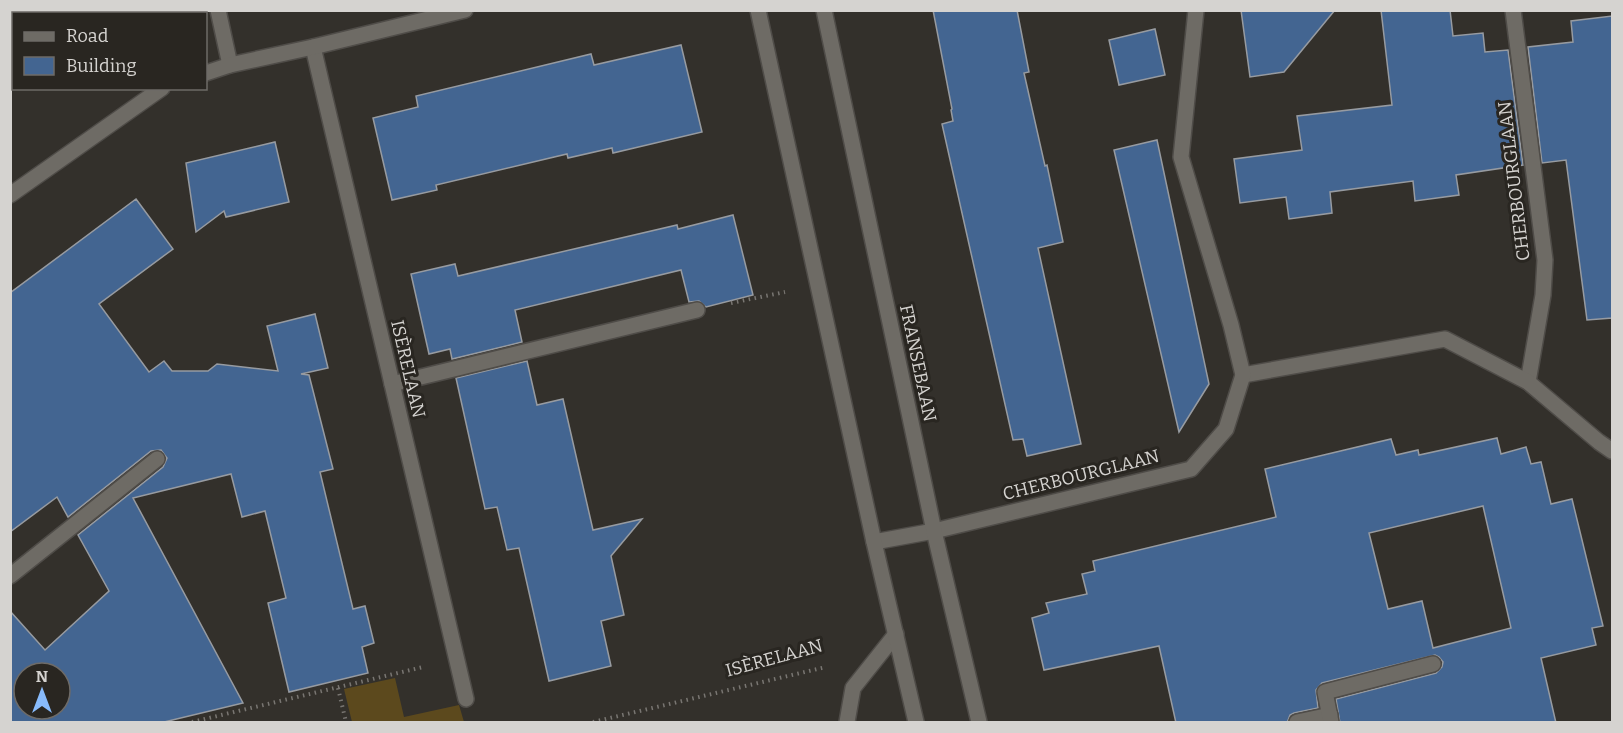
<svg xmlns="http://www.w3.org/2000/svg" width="1623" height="733" font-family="Bitter,serif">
	<rect width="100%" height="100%" fill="#33302b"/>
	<!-- green -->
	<path fill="#5c491d" d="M 395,678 L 404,717 L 459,705 L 464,722 L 352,722 L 344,689 Z"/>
	<!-- building -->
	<g fill="#436591" stroke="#979ba1" stroke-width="1.5" fill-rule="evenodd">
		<path d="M 933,10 L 1017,10 L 1029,72 L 1024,73 L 1045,166 L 1047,165 L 1063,242 L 1038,248 L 1081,444 L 1027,456 L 1023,439 L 1013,440 L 942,124 L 953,121 L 951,110 L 952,109 Z"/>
		<path d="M 1241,10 L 1335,10 L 1284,72 L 1250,77 Z"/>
		<path d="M 1381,10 L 1450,10 L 1453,36 L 1483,33 L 1485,52 L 1508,50 L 1523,165 L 1456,175 L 1459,195 L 1415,201 L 1413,181 L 1330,192 L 1332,213 L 1289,219 L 1286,197 L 1240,203 L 1234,159 L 1302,150 L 1297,116 L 1392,105 Z"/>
		<path d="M 1612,16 L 1612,318 L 1587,320 L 1566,160 L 1542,163 L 1528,47 L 1573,42 L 1571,21 Z"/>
		<path d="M 1155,29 L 1165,75 L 1119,85 L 1109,40 Z"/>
		<path d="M 681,45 L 702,132 L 613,153 L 612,148 L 568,158 L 567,154 L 436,185 L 437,190 L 392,200 L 373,118 L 418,107 L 416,96 L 591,54 L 594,65 Z"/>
		<path d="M 1157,140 L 1209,384 L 1179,432 L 1114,150 Z"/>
		<path d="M 275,142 L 289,202 L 226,217 L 224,211 L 196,232 L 186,163 Z"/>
		<path d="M 136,199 L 173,249 L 99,304 L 149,372 L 164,361 L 172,371 L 208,371 L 217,364 L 278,371 L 267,326 L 315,314 L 328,368 L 301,374 L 309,375 L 333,469 L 320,472 L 353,609 L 365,606 L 374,643 L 362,647 L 368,673 L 289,692 L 268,603 L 286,598 L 265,511 L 242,517 L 231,474 L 133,498 L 243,703 L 160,723 L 10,723 L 10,611 L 45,650 L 109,591 L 78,535 L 163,467 L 167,458 L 161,450 L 151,451 L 68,517 L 57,497 L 10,532 L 10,293 ZM 24,673 L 60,673 L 60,709 L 24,709 Z"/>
		<path d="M 733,215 L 753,295 L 706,307 L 699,301 L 689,302 L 681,270 L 515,310 L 522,342 L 452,359 L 450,349 L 429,354 L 411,274 L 455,264 L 458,276 L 677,225 L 678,229 Z"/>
		<path d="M 527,361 L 537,405 L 563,399 L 593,530 L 642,519 L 611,556 L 624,615 L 601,621 L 611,666 L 549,681 L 519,548 L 507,550 L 497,507 L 485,509 L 456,378 Z"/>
		<path d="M 1497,438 L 1501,454 L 1526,447 L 1531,464 L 1541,462 L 1551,504 L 1572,499 L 1603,626 L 1592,628 L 1596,645 L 1541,658 L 1556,723 L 1340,723 L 1336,699 L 1436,673 L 1442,667 L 1443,662 L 1439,657 L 1435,655 L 1322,683 L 1316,690 L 1318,708 L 1294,713 L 1290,715 L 1287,723 L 1176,723 L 1159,646 L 1044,670 L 1032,618 L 1049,613 L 1046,603 L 1087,594 L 1082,574 L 1095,571 L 1093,561 L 1276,517 L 1265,469 L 1391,439 L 1396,455 L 1418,450 L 1419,455 ZM 1483,506 L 1511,628 L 1433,648 L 1422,601 L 1388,609 L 1369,533 Z"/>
	</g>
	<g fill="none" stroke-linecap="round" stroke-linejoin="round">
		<!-- service casing -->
		<g stroke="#4f4c48" stroke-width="18">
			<g id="service">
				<path d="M 392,384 L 697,310"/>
				<path d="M 10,576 L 157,459"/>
				<path d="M 847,722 L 853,688 L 896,634"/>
				<path d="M 1297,722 L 1330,715"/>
				<path d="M 1331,722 L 1325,692 L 1433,664"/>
			</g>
		</g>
		<!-- minor casing -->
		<g stroke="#4f4c48" stroke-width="18">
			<g id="minor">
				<path d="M 218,10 L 230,65"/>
				<path d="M 1513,10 L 1545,260 L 1543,295 L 1528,382"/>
				<path d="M 313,47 L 466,699"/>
				<path d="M 206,73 L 230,65 L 313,47 L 465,10"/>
				<path d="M 10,195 L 162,88"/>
				<path d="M 1243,375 L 1445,339 L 1528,382 L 1599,442 L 1612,451"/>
				<path d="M 874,542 L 934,531 L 1191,469 L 1226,429 L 1243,375 L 1231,325 L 1181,157 L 1196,10"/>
			</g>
		</g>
		<!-- tertiary casing -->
		<g stroke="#4f4c48" stroke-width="18">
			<g id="tertiary">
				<path d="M 758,10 L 874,542 L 916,722"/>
				<path d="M 824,10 L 934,531 L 979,722"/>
			</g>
		</g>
		<!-- path -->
		<g stroke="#797672" stroke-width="4" stroke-dasharray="1.5 4.5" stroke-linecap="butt">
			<path d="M 731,303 L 785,292"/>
			<path d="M 338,688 L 346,722"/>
			<path d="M 192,722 L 423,667"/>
			<path d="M 593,722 L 826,667"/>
		</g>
		<!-- service -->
		<use href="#service" stroke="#6e6b65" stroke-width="15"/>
		<!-- minor -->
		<use href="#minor" stroke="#6e6b65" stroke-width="15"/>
		<!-- tertiary -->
		<use href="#tertiary" stroke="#6e6b65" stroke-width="15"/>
	</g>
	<g text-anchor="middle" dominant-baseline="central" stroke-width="6" stroke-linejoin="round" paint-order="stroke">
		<!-- street labels -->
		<g font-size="18" fill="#d5d3d0" stroke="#292621">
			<text transform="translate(1514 181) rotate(-97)">CHERBOURGLAAN</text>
			<text transform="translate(918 363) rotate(78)">FRANSEBAAN</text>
			<text transform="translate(408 369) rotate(77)">ISÈRELAAN</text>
			<text transform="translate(1081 475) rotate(-14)">CHERBOURGLAAN</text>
			<text transform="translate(774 658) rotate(-15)">ISÈRELAAN</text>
		</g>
	</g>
	<!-- border -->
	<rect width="1623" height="733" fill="none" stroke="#d5d3d0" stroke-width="24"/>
	<!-- legend -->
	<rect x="12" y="12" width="195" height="78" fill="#292621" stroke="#6e6b67" stroke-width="1.5"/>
	<rect x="24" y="32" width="30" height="9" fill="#6e6b65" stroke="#6e6b67" stroke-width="1.5"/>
	<text x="66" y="42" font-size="18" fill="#d5d3d0">Road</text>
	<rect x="24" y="57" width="30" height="18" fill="#436591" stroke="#6e6b67" stroke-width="1.5"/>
	<text x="66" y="72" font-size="18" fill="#d5d3d0">Building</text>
	<!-- north arrow -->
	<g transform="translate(42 691)"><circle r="28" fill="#292621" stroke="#6e6b67" stroke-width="1.5"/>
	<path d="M0-4.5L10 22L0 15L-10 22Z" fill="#88bbfc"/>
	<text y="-9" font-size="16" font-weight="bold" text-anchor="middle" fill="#d5d3d0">N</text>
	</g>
</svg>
